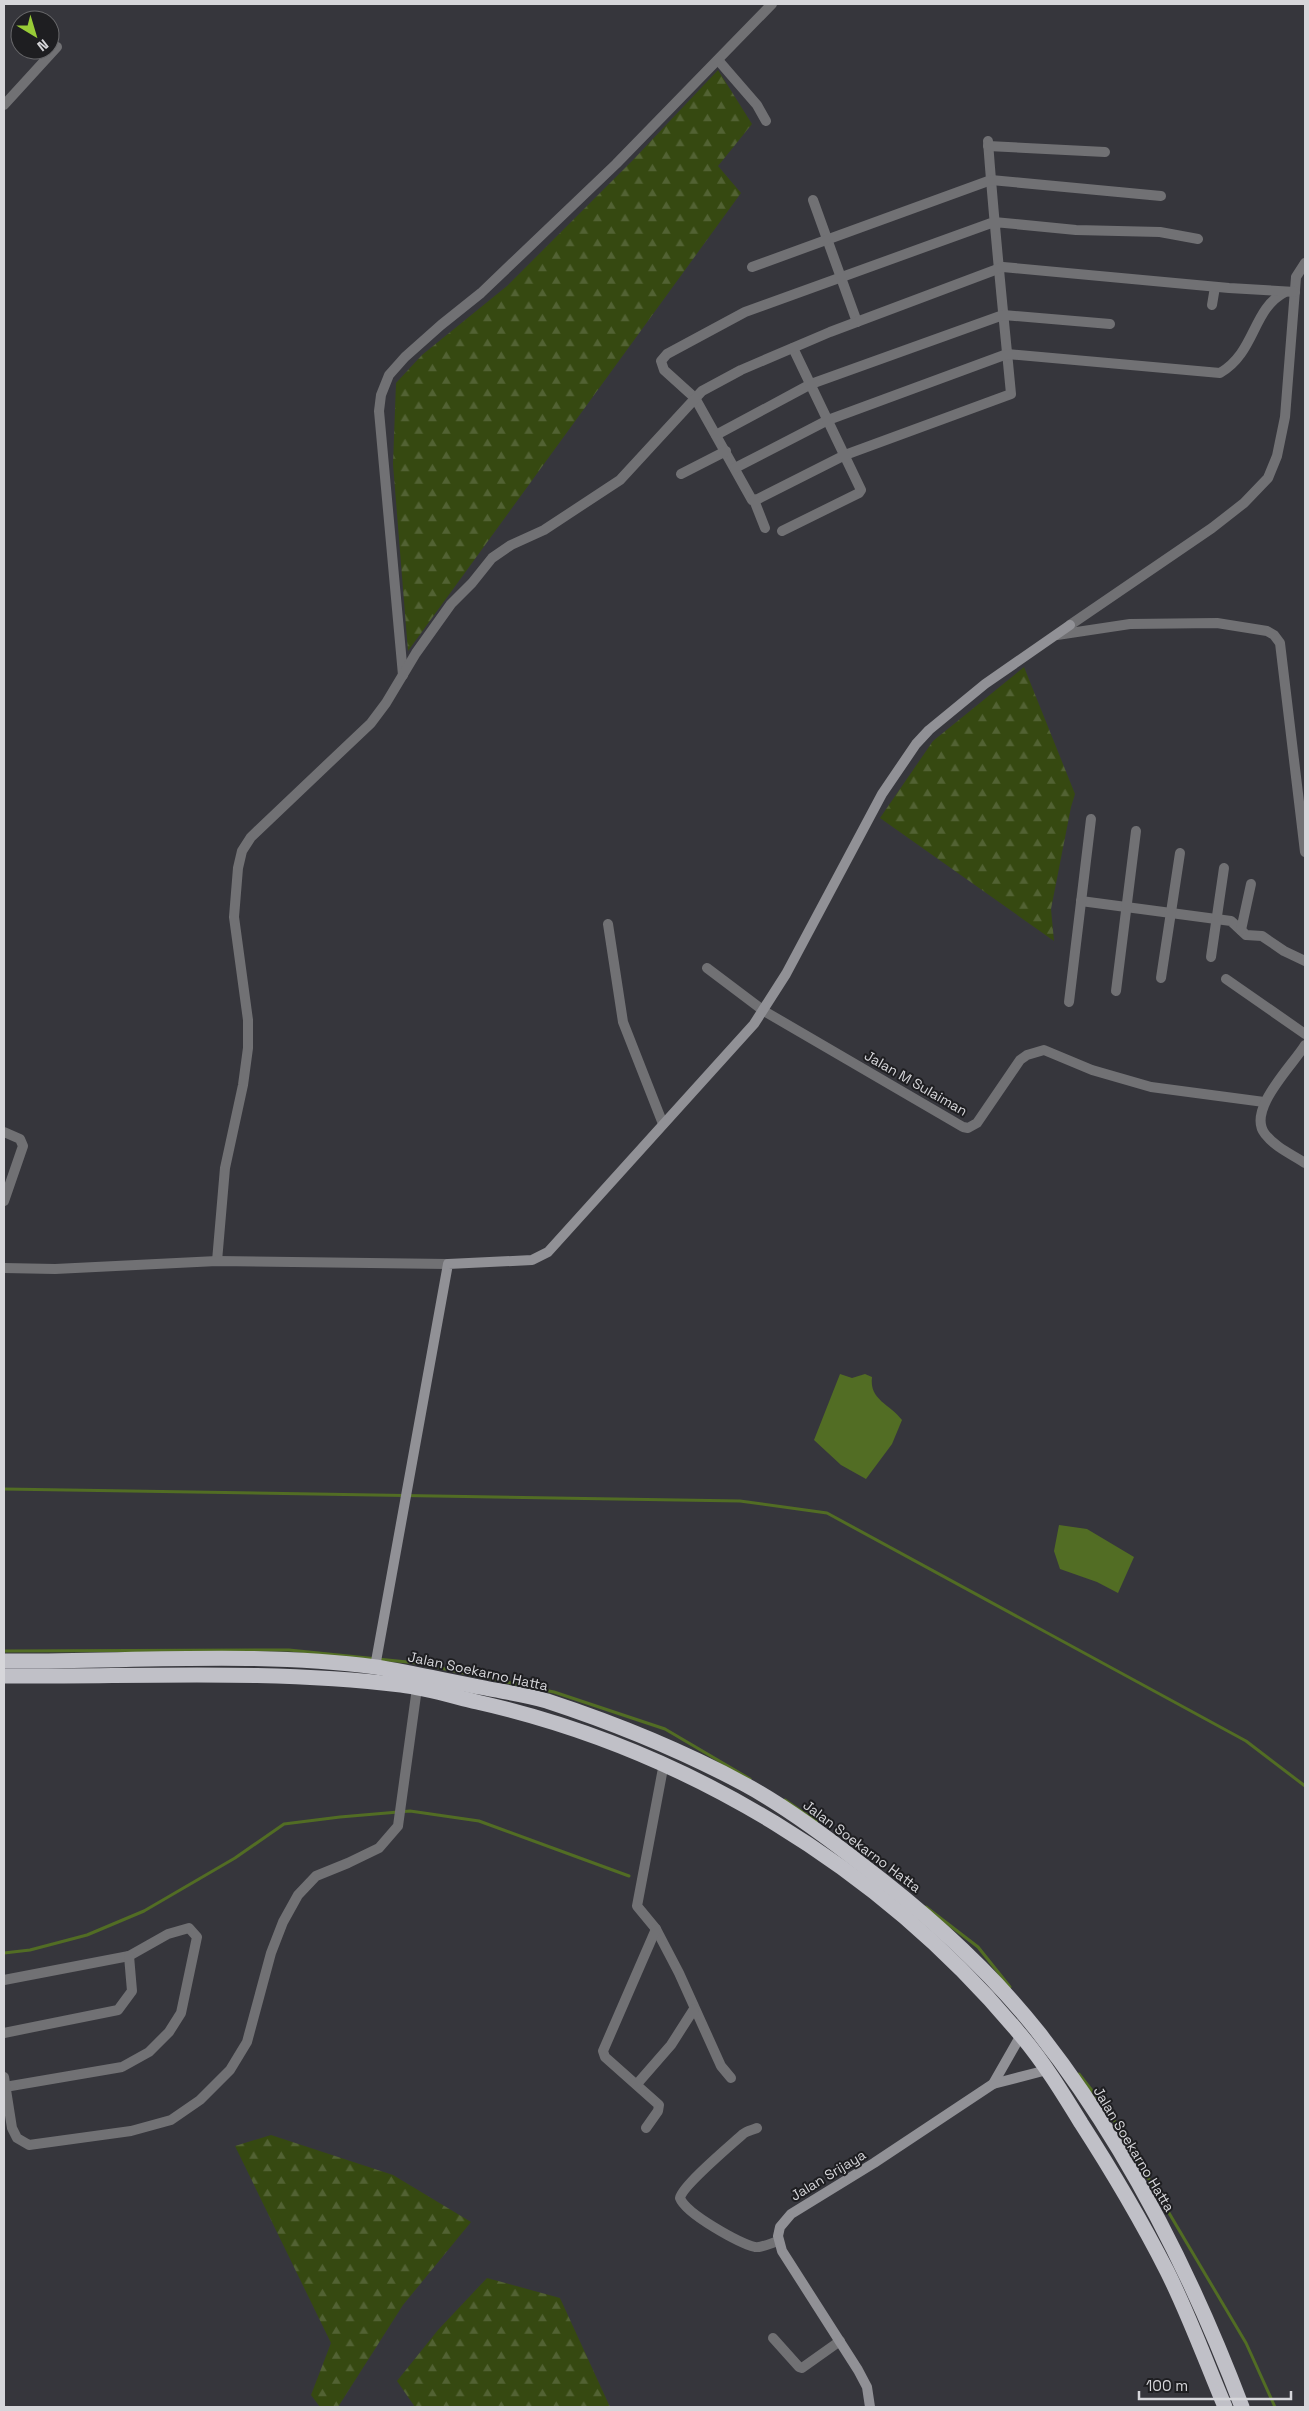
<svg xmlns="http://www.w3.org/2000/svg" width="1309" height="2411" font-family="'Space Grotesk',sans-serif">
	<defs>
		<pattern id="forest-firs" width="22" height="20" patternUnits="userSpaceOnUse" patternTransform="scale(1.25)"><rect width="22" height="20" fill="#364911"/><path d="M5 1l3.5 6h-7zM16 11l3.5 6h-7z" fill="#526233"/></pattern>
	</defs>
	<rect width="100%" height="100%" fill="#36363c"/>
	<!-- forest -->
	<g fill="url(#forest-firs)">
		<path d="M 718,70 L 752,124 L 718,166 L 741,193 L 408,651 L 393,464 L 396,383 L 422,355 L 507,286 L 633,160 Z"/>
		<path d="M 1024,667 L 1075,794 L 1071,807 L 1051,909 L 1054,941 L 880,818 L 933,741 Z"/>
		<path d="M 271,2135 L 393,2175 L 471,2222 L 403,2305 L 338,2407 L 320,2407 L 311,2395 L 331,2343 L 235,2146 Z"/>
		<path d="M 487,2278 L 560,2298 L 610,2407 L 415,2407 L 397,2381 L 438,2330 Z"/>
	</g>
	<!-- water -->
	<g fill="#526d24">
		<path d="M 840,1374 L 852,1378 L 865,1374 L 872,1377 C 869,1400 890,1404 902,1420 L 892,1444 L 866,1479 L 841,1465 L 814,1440 Z"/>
		<path d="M 1059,1525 L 1087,1529 L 1134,1557 L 1118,1593 L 1097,1582 L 1060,1569 L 1054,1551 Z"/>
	</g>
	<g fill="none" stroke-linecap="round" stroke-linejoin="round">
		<!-- stream -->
		<g stroke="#526d24" stroke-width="3">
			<path d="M 4,1489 L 740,1501 L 827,1513 L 1246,1741 L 1305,1786"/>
			<path d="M 4,1651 L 289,1650 L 417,1663 L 554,1692 L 665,1729 L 750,1779"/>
			<path d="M 785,1800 L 817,1822"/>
			<path d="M 926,1907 L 978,1947 L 1010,1987"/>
			<path d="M 4,1953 L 30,1950 L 87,1935 L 144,1911 L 235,1858 L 284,1824 L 340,1817 L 410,1811 L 479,1821 L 629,1876"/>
			<path d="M 1079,2074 L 1111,2115 L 1246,2343 L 1275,2407"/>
		</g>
		<!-- street -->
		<g stroke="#717174" stroke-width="10">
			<path d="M 718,60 L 757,105 L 766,121"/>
			<path d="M 4,105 L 57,47"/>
			<path d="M 988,141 C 994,225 1003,310 1011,394 L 845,455 L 758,499 L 752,500 L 695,398 L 664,370 L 661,361 L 667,354 L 745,312 L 994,222 L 1076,230 L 1160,232 L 1198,239"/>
			<path d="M 988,146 L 1105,152"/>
			<path d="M 813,200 L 857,322"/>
			<path d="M 752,267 L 991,180 L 1161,196"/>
			<path d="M 1212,305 L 1215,287"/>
			<path d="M 716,435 L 811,384 L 1003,315 L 1110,324"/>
			<path d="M 735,468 L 828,420 L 1007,354 L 1220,373 C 1256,352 1252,309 1285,292"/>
			<path d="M 681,474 L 726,451"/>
			<path d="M 754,500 L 765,528"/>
			<path d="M 782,531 L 859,493 L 861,490 L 793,348"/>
			<path d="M 1070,625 L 1212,528 L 1244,503 L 1268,478 L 1277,456 L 1285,417 L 1296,277 L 1305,263"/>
			<path d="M 1057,635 L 1130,624 L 1217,623 L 1267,631 L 1274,635 L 1280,643 L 1305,852"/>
			<path d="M 403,675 L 379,411 L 381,395 L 389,375 L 405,357 L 441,325 L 481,293 L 616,164 L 772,4"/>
			<path d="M 1081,901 L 1231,921 L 1246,935 L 1262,936 L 1284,951 L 1305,961"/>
			<path d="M 608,924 L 623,1022 L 663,1124"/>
			<path d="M 1241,930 L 1251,884"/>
			<path d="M 1211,957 L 1224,868"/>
			<path d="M 707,968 L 764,1011 L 963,1127 L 968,1128 L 977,1123 L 1020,1060 L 1027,1055 L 1044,1050 L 1092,1070 L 1151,1087 L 1264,1102"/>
			<path d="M 1161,978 L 1180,853"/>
			<path d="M 1226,979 L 1305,1034"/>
			<path d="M 1116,991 L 1136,831"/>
			<path d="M 1069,1002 L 1091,819"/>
			<path d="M 1305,1045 C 1293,1065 1246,1110 1265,1134 C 1275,1147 1291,1154 1305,1163"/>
			<path d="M 4,1132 L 20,1139 L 23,1146 L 4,1201"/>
			<path d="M 217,1261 L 225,1168 L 243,1085 L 248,1048 L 248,1020 L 234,917 L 238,868 L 242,851 L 251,837 L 371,723 L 386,703 L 416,653 L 451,604 L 472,583 L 492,558 L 511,545 L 544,530 L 620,480 L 702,391 L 741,370 L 830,332 L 1003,267 L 1229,288 L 1295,292"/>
			<path d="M 4,1268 L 55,1269 L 217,1261 L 448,1264"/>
			<path d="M 664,1763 L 637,1906 L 656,1929 L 679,1973 L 721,2066 L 731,2078"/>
			<path d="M 4,1980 L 129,1956 L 168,1934 L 189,1928 L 197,1937 L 181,2013 L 169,2032 L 149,2052 L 122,2067 L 5,2087"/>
			<path d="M 4,2033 L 118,2010 L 132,1991 L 129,1956"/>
			<path d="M 4,2077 L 12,2128 L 17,2138 L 29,2145 L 131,2131 L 171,2120 L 200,2100 L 230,2070 L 247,2042 L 271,1953 L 283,1922 L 298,1895 L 316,1876 L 348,1863 L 379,1848 L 398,1826 L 417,1688"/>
			<path d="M 637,2084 L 671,2045 L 694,2009"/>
			<path d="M 646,2128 L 658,2111 L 659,2105 L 605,2057 L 603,2051 L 656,1929"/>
			<path d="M 757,2128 C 752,2130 746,2131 743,2134 C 731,2145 682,2186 680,2198 C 686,2214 739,2243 755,2247 C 761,2248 772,2243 778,2241"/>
			<path d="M 773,2338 L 799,2367 L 802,2368 L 840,2341"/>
		</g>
		<!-- secondary -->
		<g stroke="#919196" stroke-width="10">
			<path d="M 375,1667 L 448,1264 L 532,1260 L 548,1252 L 754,1024 L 786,974 L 882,794 L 916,744 L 929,730 L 985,684 L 1070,625"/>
			<path d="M 993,2084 L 1047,2070"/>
			<path d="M 870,2407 L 867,2387 L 858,2370 L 782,2251 L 778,2236 L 780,2227 L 791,2214 L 874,2163 L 993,2084 L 1021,2035"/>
		</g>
		<!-- highway -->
		<g stroke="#c0c0c7" stroke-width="15">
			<path d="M 4,1661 C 126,1662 255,1651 376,1667 C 412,1673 448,1681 485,1688 C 505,1692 527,1695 547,1701 C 614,1723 681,1750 744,1784 C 785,1806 824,1835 861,1864 C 927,1914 988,1968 1039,2033 C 1127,2145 1192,2275 1242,2407"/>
			<path d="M 4,1676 C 136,1677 270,1669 401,1685 C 426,1688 452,1696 477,1702 C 686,1749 882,1868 1019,2033 C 1043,2061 1062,2092 1081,2123 C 1112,2171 1141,2220 1167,2271 C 1189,2315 1206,2362 1225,2407"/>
		</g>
	</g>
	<g text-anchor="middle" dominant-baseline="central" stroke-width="4" stroke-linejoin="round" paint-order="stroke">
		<!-- street labels -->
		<g font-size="14" fill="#d6d6da" stroke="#1e1e21">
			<text transform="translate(916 1083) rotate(30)">Jalan M Sulaiman</text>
			<text transform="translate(478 1671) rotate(12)">Jalan Soekarno Hatta</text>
			<text transform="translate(862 1846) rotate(37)">Jalan Soekarno Hatta</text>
			<text transform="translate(1134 2149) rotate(59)">Jalan Soekarno Hatta</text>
			<text transform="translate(828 2175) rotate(-31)">Jalan Srijaya</text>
		</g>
	</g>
	<!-- border -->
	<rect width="1309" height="2411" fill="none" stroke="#d6d6da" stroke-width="10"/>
	<!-- north arrow -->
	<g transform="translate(35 35) rotate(142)"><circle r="24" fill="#1e1e21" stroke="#68686b"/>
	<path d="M0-4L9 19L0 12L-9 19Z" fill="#98cb37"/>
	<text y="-8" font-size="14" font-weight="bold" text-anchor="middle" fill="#d6d6da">N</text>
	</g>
	<!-- scale -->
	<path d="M1139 2391v8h152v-8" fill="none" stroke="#d6d6da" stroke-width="2.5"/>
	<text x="1146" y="2391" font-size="15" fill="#d6d6da" stroke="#1e1e21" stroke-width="4" paint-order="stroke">100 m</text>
</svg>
